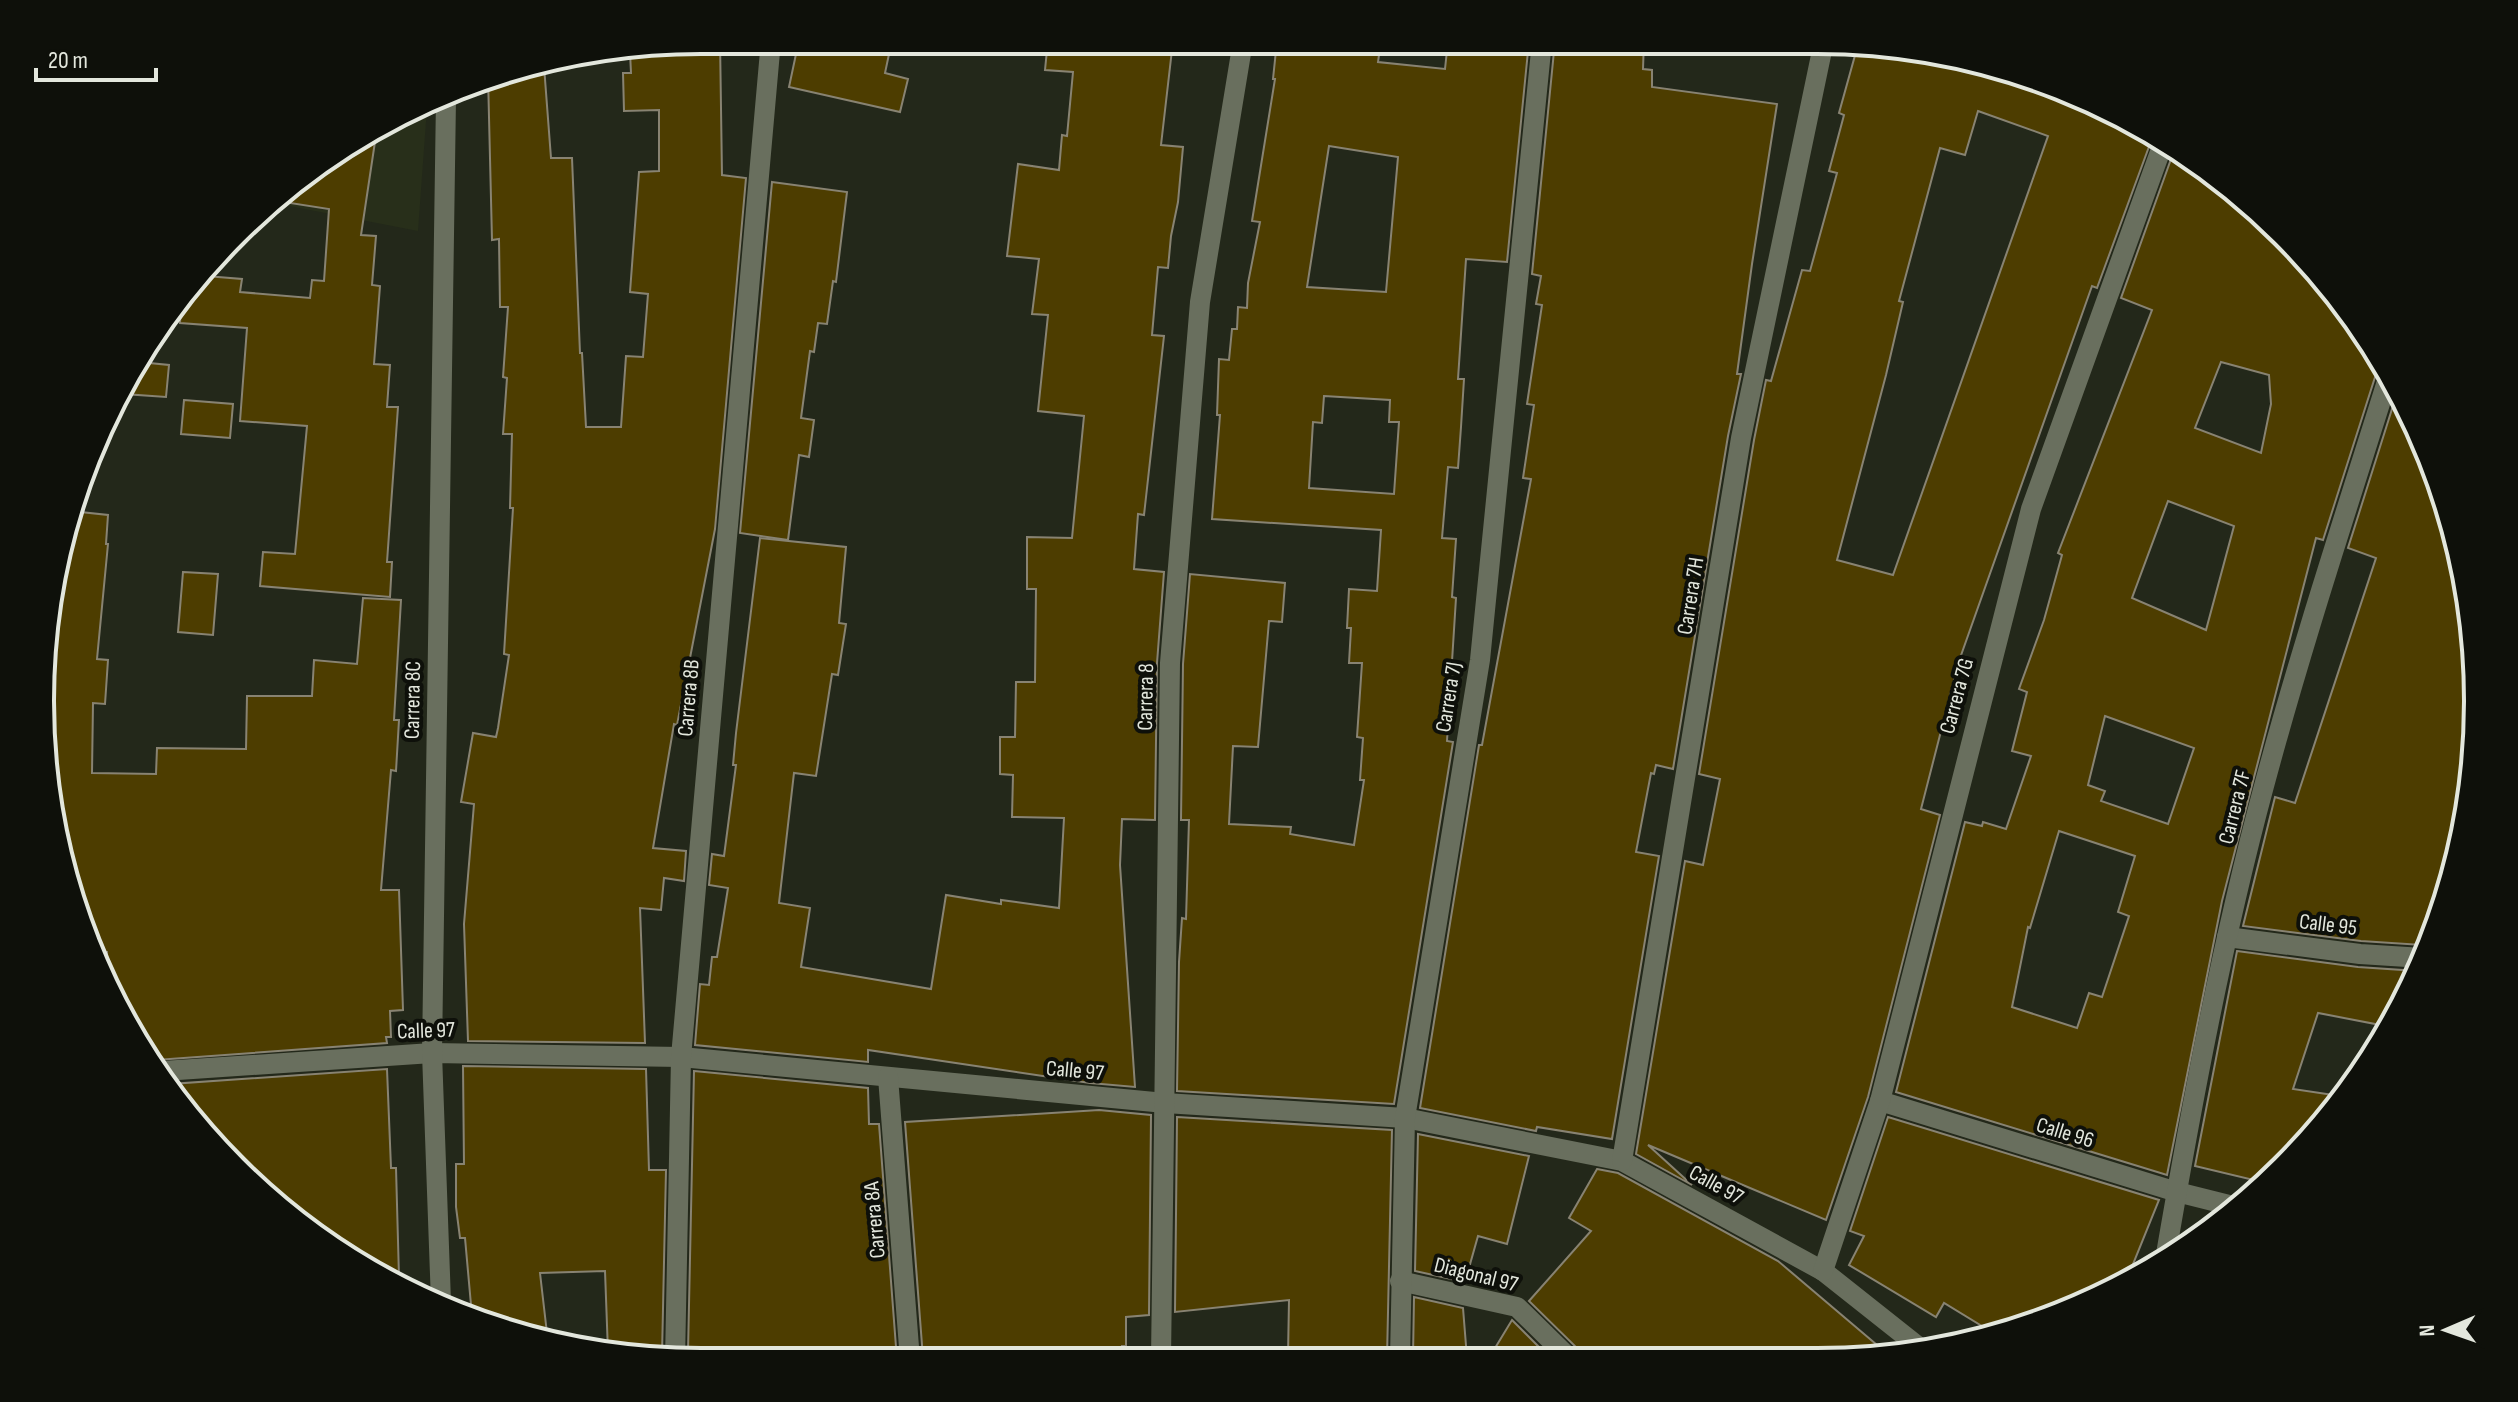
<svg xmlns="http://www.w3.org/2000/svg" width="2518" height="1402" font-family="'Sofia Sans Condensed',sans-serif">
	<rect width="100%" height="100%" fill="#23281a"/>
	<!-- built -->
	<path fill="#282f1a" d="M 427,108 L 418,231 L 274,203 L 299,176 Z"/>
	<!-- building -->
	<g fill="#4d3d00" stroke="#888372" stroke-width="2" fill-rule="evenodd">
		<path d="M 701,40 L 720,40 L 722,175 L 746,178 L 715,529 L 677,725 L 674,724 L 653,848 L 686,851 L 684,881 L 664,878 L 661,910 L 640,908 L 645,1043 L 468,1041 L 464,924 L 474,804 L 461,802 L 473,733 L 496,737 L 498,728 L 509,655 L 504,654 L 513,508 L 510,508 L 512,434 L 503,434 L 507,378 L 503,377 L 508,307 L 500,307 L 499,239 L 492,240 L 488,76 L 544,66 L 551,158 L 572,158 L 580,353 L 582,353 L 586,427 L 621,427 L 626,356 L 643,357 L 648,294 L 630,292 L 639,172 L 659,171 L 659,110 L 624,111 L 623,73 L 631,73 L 630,52 Z"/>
		<path d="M 799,40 L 892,40 L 885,73 L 908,79 L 900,112 L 789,87 Z"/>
		<path d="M 1048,40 L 1173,41 L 1161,145 L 1183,147 L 1178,202 L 1171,236 L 1168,268 L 1158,267 L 1152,335 L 1164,336 L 1144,515 L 1138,514 L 1134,569 L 1164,572 L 1157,663 L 1155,820 L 1122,819 L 1120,865 L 1135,1087 L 1090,1083 L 868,1050 L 868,1062 L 695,1045 L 700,984 L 709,985 L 712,957 L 717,957 L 728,888 L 709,885 L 712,854 L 724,856 L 736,765 L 733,765 L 736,733 L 760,538 L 846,547 L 839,623 L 846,624 L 838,675 L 832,674 L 816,776 L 794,773 L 779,903 L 810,908 L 801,967 L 931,989 L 946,895 L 1001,904 L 1001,900 L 1059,908 L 1064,818 L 1012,817 L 1013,775 L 1000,774 L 1000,737 L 1015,737 L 1016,682 L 1035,682 L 1036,589 L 1027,589 L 1027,537 L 1072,538 L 1084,416 L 1038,411 L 1048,315 L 1032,314 L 1039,259 L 1007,256 L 1018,164 L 1059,170 L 1062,135 L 1067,136 L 1073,72 L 1045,70 Z"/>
		<path d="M 1277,41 L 1381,41 L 1378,62 L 1445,69 L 1448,41 L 1529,41 L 1507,262 L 1466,259 L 1458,379 L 1464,379 L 1461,427 L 1458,468 L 1448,467 L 1442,538 L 1456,539 L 1452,597 L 1456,598 L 1447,741 L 1453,742 L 1394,1104 L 1177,1091 L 1179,962 L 1182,918 L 1186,919 L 1189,820 L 1181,820 L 1183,664 L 1190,574 L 1285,583 L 1282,622 L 1269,621 L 1258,747 L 1233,746 L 1229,824 L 1291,827 L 1290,834 L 1354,845 L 1364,780 L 1360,780 L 1363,738 L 1357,737 L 1362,663 L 1349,663 L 1351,628 L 1347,628 L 1349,589 L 1377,591 L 1381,530 L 1212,519 L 1220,415 L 1217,415 L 1219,359 L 1229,360 L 1232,329 L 1237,329 L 1238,307 L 1247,308 L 1248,283 L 1260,222 L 1252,221 L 1275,79 L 1273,79 ZM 1329,146 L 1398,157 L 1386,292 L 1307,287 ZM 1324,396 L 1390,400 L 1389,422 L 1399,422 L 1394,494 L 1309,488 L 1313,422 L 1322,423 Z"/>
		<path d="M 1555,41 L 1644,41 L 1643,69 L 1652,70 L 1652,87 L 1777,104 L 1752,264 L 1737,374 L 1741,374 L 1728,436 L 1673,769 L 1656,765 L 1654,774 L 1651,773 L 1636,852 L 1659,856 L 1612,1139 L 1537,1127 L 1536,1131 L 1420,1108 L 1479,745 L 1482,745 L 1531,479 L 1523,478 L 1534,405 L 1527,404 L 1542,305 L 1536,304 L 1541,276 L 1532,274 Z"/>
		<path d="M 1859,41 L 2029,75 L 2154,133 L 2097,288 L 2092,286 L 1959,661 L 1921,809 L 1940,815 L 1868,1097 L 1826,1220 L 1648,1145 L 1692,1185 L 1636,1154 L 1685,861 L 1703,865 L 1720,779 L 1699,774 L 1754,440 L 1766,380 L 1771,381 L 1802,270 L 1810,271 L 1837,173 L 1829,171 L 1844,115 L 1839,113 ZM 1978,111 L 2048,136 L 1893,575 L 1837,560 L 1886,375 L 1903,302 L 1899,301 L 1940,148 L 1965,155 Z"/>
		<path d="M 376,135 L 361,235 L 376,236 L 372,285 L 380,286 L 374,364 L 390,365 L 387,407 L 398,407 L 387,562 L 392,562 L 390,597 L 260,586 L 263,552 L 295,554 L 307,426 L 240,421 L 247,328 L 180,323 L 181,302 L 206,276 L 242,279 L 240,292 L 310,298 L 312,280 L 324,281 L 329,209 L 290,203 L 293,183 L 299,176 Z"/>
		<path d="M 2175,148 L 2253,204 L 2342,299 L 2382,364 L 2377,371 L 2323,540 L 2316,538 L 2222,901 L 2167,1175 L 1896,1092 L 1965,822 L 1982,826 L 1983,822 L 2006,829 L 2031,756 L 2012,751 L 2027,692 L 2019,689 L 2044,620 L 2062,555 L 2058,553 L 2152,310 L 2121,298 ZM 2221,362 L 2269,375 L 2271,404 L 2261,453 L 2195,428 ZM 2168,501 L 2234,526 L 2206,630 L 2132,598 ZM 2105,716 L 2194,748 L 2168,824 L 2101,801 L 2105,791 L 2088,785 ZM 2059,831 L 2135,856 L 2118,912 L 2129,916 L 2102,997 L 2089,993 L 2077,1028 L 2012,1007 L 2028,927 L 2030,928 Z"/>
		<path d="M 772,182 L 847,192 L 836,282 L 833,281 L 827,324 L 818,323 L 814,352 L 810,351 L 801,418 L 814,420 L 809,457 L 799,455 L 788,540 L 740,533 Z"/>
		<path d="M 139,362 L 169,365 L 166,397 L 124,394 Z"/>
		<path d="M 2398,390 L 2410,409 L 2455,530 L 2477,658 L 2472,788 L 2443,914 L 2434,932 L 2423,931 L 2422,945 L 2361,941 L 2243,926 L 2275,797 L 2295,803 L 2376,558 L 2348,548 Z"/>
		<path d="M 184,400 L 233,404 L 230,438 L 181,434 Z"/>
		<path d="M 71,511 L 108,515 L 106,544 L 108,544 L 97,659 L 108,660 L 105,704 L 93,703 L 92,773 L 156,774 L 157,748 L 246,749 L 247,696 L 312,696 L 314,660 L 357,664 L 363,598 L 401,600 L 394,720 L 399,720 L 396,771 L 391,770 L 381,890 L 399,890 L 403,1010 L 390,1011 L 391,1037 L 386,1037 L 387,1043 L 156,1060 L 108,983 L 107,952 L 90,953 L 41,744 L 63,529 Z"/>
		<path d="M 183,572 L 218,574 L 213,635 L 178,632 Z"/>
		<path d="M 2237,951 L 2358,967 L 2417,971 L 2391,1027 L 2318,1013 L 2293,1089 L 2340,1096 L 2285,1168 L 2266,1183 L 2195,1166 Z"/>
		<path d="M 463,1066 L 646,1069 L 649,1170 L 666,1170 L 662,1355 L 639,1357 L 608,1352 L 605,1271 L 540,1273 L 548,1342 L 529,1339 L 472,1316 L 465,1238 L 460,1238 L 456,1207 L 456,1164 L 464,1164 Z"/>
		<path d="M 387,1069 L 391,1168 L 396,1168 L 399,1277 L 380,1277 L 370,1273 L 204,1136 L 171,1084 Z"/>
		<path d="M 694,1071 L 868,1088 L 869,1124 L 879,1124 L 897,1360 L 692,1360 L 692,1351 L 688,1352 Z"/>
		<path d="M 1099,1110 L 1151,1115 L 1149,1315 L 1126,1317 L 1126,1346 L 1122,1346 L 1123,1359 L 923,1358 L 905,1122 Z"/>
		<path d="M 1177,1117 L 1392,1130 L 1387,1358 L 1288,1356 L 1289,1300 L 1175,1312 Z"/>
		<path d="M 1888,1117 L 2159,1200 L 2127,1279 L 2030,1327 L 1995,1334 L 1944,1303 L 1936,1317 L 1849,1265 L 1864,1236 L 1850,1231 Z"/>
		<path d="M 1418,1134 L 1529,1156 L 1507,1244 L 1478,1236 L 1465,1282 L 1415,1271 Z"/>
		<path d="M 1597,1169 L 1618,1173 L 1778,1261 L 1890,1356 L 1582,1357 L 1578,1349 L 1529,1301 L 1591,1231 L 1569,1218 Z"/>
		<path d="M 1414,1297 L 1463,1308 L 1467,1358 L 1413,1358 Z"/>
		<path d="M 1512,1320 L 1550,1358 L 1489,1358 Z"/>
	</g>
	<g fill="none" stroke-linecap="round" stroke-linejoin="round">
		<!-- minor -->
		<g stroke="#696f5e" stroke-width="20">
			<path d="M 2227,937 L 2360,954 L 2423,958"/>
			<path d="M 163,1071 L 432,1053 L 681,1057 L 1165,1103 L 1405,1118 L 1622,1161 L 1823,1271 L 1924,1351"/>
			<path d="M 888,1077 L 910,1360"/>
			<path d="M 1880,1101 L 2177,1192 L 2237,1207"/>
			<path d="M 1622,1161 L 1741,438 L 1824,41"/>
			<path d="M 2165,1260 C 2192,1102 2222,942 2264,786 C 2301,648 2346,512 2389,375"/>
			<path d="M 1823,1271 L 1880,1101 L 2031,509 L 2164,141"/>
			<path d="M 1400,1281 L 1517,1307 L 1569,1358"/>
			<path d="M 441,1302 L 432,1053 L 446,98"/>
			<path d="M 1400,1358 L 1405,1118 L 1480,660 L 1542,41"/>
			<path d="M 1161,1359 L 1170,663 L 1200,302 L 1243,41"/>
			<path d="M 675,1361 L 681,1057 L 771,40"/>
		</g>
	</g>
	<g text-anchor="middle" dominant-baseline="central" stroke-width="8" stroke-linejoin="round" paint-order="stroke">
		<!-- street labels -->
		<g font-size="22" fill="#e3e7dd" stroke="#0e100a">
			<text transform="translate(1691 596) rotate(-81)">Carrera 7H</text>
			<text transform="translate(1957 696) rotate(-75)">Carrera 7G</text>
			<text transform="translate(1146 697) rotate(-89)">Carrera 8</text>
			<text transform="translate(1449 697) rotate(-81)">Carrera 7J</text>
			<text transform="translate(689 698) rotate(-85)">Carrera 8B</text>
			<text transform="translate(413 700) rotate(-89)">Carrera 8C</text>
			<text transform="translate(2235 807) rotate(-76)">Carrera 7F</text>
			<text transform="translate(2328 925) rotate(7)">Calle 95</text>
			<text transform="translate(426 1031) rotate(-2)">Calle 97</text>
			<text transform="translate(1075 1071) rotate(5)">Calle 97</text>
			<text transform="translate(2065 1133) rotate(17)">Calle 96</text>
			<text transform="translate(1716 1185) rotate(29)">Calle 97</text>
			<text transform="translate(875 1220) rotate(-95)">Carrera 8A</text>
			<text transform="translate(1476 1275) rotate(14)">Diagonal 97</text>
		</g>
	</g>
	<!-- crop -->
	<path d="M0 0H2518V1402H0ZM701 54H1817A647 647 0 0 1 2464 701V701A647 647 0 0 1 1817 1348H701A647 647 0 0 1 54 701V701A647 647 0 0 1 701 54Z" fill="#0e100a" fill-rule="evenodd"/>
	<path fill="none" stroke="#e3e7dd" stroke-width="4" d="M701 54H1817A647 647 0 0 1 2464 701V701A647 647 0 0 1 1817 1348H701A647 647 0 0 1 54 701V701A647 647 0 0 1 701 54Z"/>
	<!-- north arrow -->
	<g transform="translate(2446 1330) rotate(268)" stroke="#0e100a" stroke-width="6" paint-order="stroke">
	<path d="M0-6L14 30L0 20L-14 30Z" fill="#e3e7dd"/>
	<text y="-12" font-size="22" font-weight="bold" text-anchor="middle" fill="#e3e7dd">N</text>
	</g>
	<!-- scale -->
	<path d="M36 68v12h120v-12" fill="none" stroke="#e3e7dd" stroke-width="4"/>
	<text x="48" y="68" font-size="24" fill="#e3e7dd" stroke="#0e100a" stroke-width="6" paint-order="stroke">20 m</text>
</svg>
